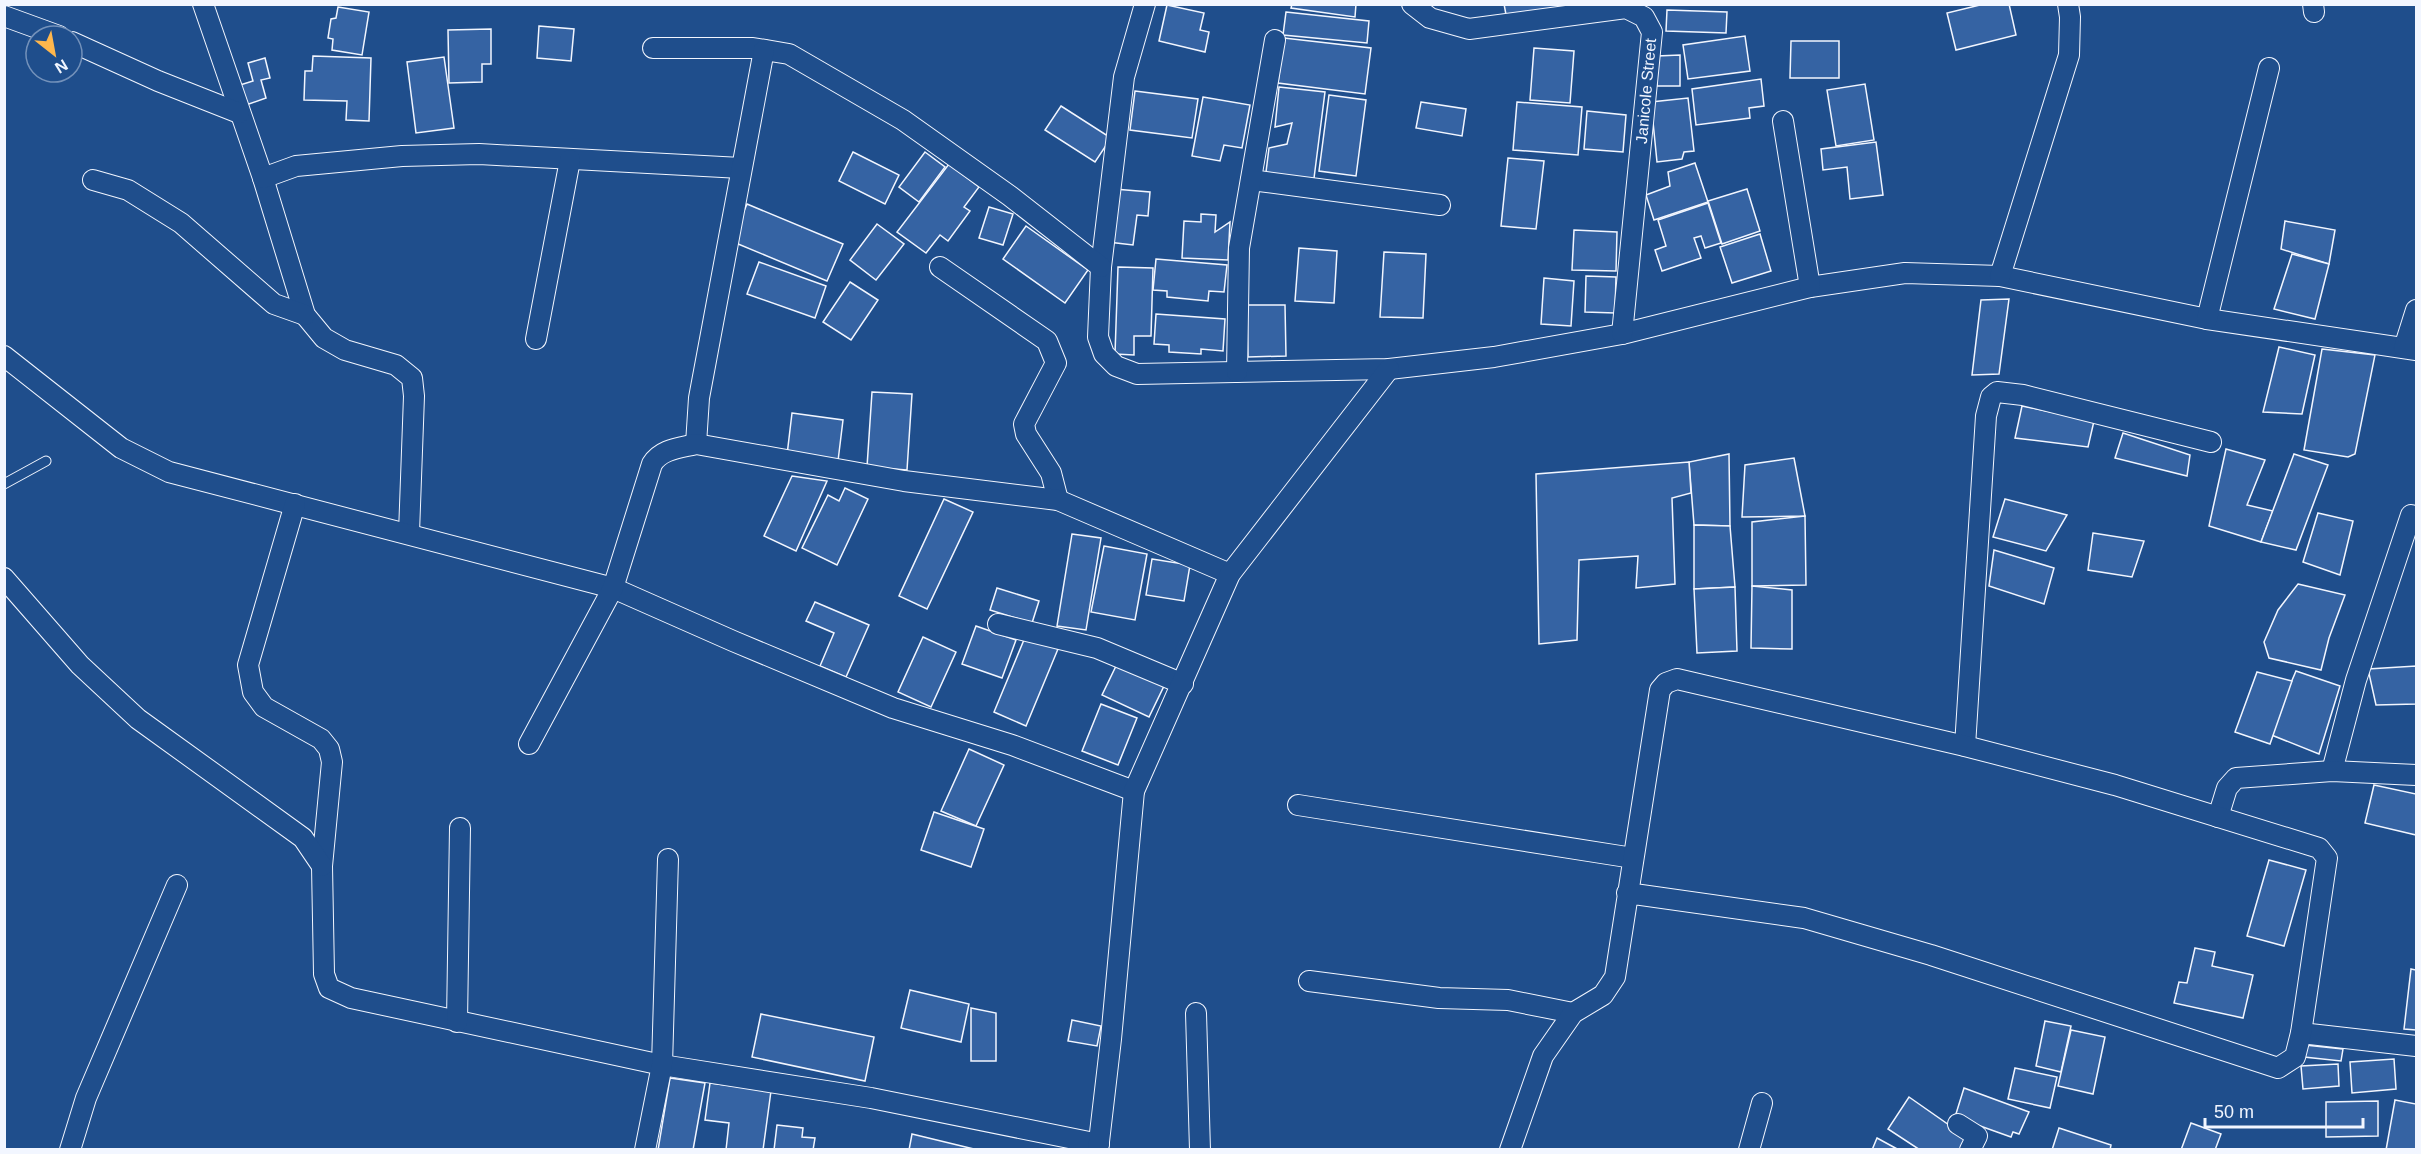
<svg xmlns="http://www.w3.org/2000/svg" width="2421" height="1154" font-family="Helvetica,sans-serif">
	<rect width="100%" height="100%" fill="#1f4e8c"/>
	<!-- building -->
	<g fill="#3563a3" stroke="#f2f6ff" stroke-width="1.5">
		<path d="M 1292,4 L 1356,4 L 1355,17 L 1291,8 Z"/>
		<path d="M 1504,4 L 1558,4 L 1559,10 L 1507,20 Z"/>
		<path d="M 1984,4 L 2009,4 L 2016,35 L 1956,50 L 1947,13 Z"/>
		<path d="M 1167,5 L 1204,13 L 1200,30 L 1209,32 L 1205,52 L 1159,41 Z"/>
		<path d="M 338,7 L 369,12 L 362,55 L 332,50 L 333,39 L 328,38 L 331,19 L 336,18 Z"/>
		<path d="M 1667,10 L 1727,12 L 1726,33 L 1666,31 Z"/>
		<path d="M 1286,12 L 1369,21 L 1367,43 L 1283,35 Z"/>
		<path d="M 539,26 L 574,29 L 571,61 L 537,58 Z"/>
		<path d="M 491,29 L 491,64 L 482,64 L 482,82 L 449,83 L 448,30 Z"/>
		<path d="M 1745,36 L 1750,71 L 1688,79 L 1683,45 Z"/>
		<path d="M 1284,38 L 1371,48 L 1365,94 L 1278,83 Z"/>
		<path d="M 1791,41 L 1839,41 L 1839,78 L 1790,78 Z"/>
		<path d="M 1534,48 L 1574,51 L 1570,103 L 1530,100 Z"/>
		<path d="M 1680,55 L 1680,86 L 1657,86 L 1657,56 Z"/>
		<path d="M 313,56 L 371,58 L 369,121 L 346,120 L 347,101 L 304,100 L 305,71 L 312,71 Z"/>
		<path d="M 444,57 L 454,128 L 416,133 L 407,62 Z"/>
		<path d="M 265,58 L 270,78 L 261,80 L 266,98 L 246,105 L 240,85 L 253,81 L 248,63 Z"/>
		<path d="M 1761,79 L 1764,106 L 1749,108 L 1750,118 L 1696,125 L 1692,89 Z"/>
		<path d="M 1865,84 L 1874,140 L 1836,146 L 1827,90 Z"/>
		<path d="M 1279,87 L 1325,92 L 1313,186 L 1265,180 L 1269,148 L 1287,144 L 1292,123 L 1275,127 Z"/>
		<path d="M 1135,91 L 1198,99 L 1192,138 L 1130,130 Z"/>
		<path d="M 1329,95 L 1366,100 L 1356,176 L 1319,171 Z"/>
		<path d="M 1203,97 L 1250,105 L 1242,148 L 1224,145 L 1220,161 L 1192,156 Z"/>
		<path d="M 1688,98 L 1694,151 L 1684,152 L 1682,159 L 1657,162 L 1651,102 Z"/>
		<path d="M 1421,102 L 1466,109 L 1462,136 L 1416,128 Z"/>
		<path d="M 1517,102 L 1582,107 L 1578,155 L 1513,150 Z"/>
		<path d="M 1061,106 L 1111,138 L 1095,162 L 1045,130 Z"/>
		<path d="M 1587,111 L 1626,115 L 1623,152 L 1584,149 Z"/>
		<path d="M 1876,142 L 1883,195 L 1850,199 L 1847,167 L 1823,170 L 1821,149 Z"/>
		<path d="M 853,152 L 899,175 L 885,204 L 839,181 Z"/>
		<path d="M 925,152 L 945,167 L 919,202 L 899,187 Z"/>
		<path d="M 1508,158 L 1544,161 L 1536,229 L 1501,226 Z"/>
		<path d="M 1695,163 L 1708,202 L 1654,220 L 1646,195 L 1670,186 L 1668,172 Z"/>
		<path d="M 949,164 L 979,187 L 964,207 L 970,211 L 948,241 L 940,235 L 926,253 L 897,232 Z"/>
		<path d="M 1114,189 L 1150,192 L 1148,216 L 1137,215 L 1133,245 L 1108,242 Z"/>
		<path d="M 1747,189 L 1760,231 L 1722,244 L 1708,201 Z"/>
		<path d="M 1708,203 L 1721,243 L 1705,248 L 1701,236 L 1694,238 L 1701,258 L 1662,271 L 1655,250 L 1666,246 L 1658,220 Z"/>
		<path d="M 747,204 L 843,244 L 827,281 L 731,241 Z"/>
		<path d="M 989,207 L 1013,214 L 1003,245 L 979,238 Z"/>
		<path d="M 1201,214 L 1216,215 L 1215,232 L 1230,222 L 1228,260 L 1182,258 L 1184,221 L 1201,222 Z"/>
		<path d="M 2285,221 L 2335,230 L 2329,264 L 2281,249 Z"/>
		<path d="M 877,224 L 904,244 L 876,280 L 850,260 Z"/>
		<path d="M 1026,226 L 1088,270 L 1065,303 L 1003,259 Z"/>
		<path d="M 1574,230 L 1617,232 L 1616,271 L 1572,270 Z"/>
		<path d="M 1760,234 L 1771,271 L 1732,283 L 1720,247 Z"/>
		<path d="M 1299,248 L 1337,251 L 1334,303 L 1295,301 Z"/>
		<path d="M 1384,252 L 1426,254 L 1423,318 L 1380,317 Z"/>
		<path d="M 2292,254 L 2329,264 L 2315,319 L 2274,309 Z"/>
		<path d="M 1156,259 L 1227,265 L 1224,292 L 1209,291 L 1208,301 L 1167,297 L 1167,291 L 1153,290 Z"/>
		<path d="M 759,262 L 826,286 L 815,318 L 747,294 Z"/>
		<path d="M 1118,267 L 1153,268 L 1151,336 L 1134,336 L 1134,355 L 1115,354 Z"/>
		<path d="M 1586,276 L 1616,277 L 1615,313 L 1585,312 Z"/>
		<path d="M 1544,278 L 1574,281 L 1571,326 L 1541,324 Z"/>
		<path d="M 850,282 L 878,300 L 851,340 L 823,322 Z"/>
		<path d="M 2009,299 L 1999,374 L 1972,375 L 1981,300 Z"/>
		<path d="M 1247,305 L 1285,305 L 1286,356 L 1248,357 Z"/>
		<path d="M 1156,314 L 1225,319 L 1223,351 L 1201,349 L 1201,354 L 1169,352 L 1169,345 L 1154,344 Z"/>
		<path d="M 2279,347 L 2315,355 L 2302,414 L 2263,412 Z"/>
		<path d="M 2322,349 L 2375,355 L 2355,454 L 2348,457 L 2304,450 Z"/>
		<path d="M 872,392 L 912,394 L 907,470 L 867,467 Z"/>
		<path d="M 2022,406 L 2094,421 L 2088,447 L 2015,438 Z"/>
		<path d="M 792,413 L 843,420 L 838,461 L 787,455 Z"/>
		<path d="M 2123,433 L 2190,455 L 2187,476 L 2115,458 Z"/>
		<path d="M 2226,449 L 2265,460 L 2247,505 L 2273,511 L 2261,542 L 2209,526 Z"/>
		<path d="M 1729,454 L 1730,526 L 1694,525 L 1689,462 Z"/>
		<path d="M 2294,454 L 2328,465 L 2296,550 L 2261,542 Z"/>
		<path d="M 1794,458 L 1805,516 L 1742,517 L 1745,465 Z"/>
		<path d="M 1689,462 L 1691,493 L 1672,498 L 1675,584 L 1636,588 L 1638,556 L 1579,560 L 1577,640 L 1539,644 L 1536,474 Z"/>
		<path d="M 792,476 L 827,481 L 796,551 L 764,536 Z"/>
		<path d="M 845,488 L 868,499 L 837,565 L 802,548 L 828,495 L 839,501 Z"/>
		<path d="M 944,499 L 973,512 L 927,609 L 899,596 Z"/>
		<path d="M 2005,499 L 2067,515 L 2046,551 L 1993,537 Z"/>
		<path d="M 2318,513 L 2353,521 L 2340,575 L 2303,562 Z"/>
		<path d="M 1805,516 L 1806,585 L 1752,586 L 1752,522 Z"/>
		<path d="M 1694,525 L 1730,526 L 1735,587 L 1694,589 Z"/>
		<path d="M 2093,533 L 2144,541 L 2132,577 L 2088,570 Z"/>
		<path d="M 1072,534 L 1101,538 L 1086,630 L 1057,626 Z"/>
		<path d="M 1104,546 L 1147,554 L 1135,620 L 1091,612 Z"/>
		<path d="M 1994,550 L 2054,568 L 2044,604 L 1989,586 Z"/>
		<path d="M 1152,559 L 1190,565 L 1184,601 L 1146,595 Z"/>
		<path d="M 2298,584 L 2345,595 L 2329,638 L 2321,670 L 2269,658 L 2264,642 L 2278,610 Z"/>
		<path d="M 1752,586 L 1792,590 L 1792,649 L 1751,648 Z"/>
		<path d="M 1735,587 L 1737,651 L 1697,653 L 1694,589 Z"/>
		<path d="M 997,588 L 1039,601 L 1032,623 L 990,610 Z"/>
		<path d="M 815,602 L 869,625 L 846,677 L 820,666 L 834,633 L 806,621 Z"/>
		<path d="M 976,626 L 1016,640 L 1002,678 L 962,664 Z"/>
		<path d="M 1026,635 L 1058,649 L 1026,726 L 994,712 Z"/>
		<path d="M 923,637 L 956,652 L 931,707 L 898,692 Z"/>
		<path d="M 1117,664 L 1164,686 L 1149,717 L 1102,695 Z"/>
		<path d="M 2416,666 L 2416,704 L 2376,705 L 2368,669 Z"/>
		<path d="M 2296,671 L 2340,686 L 2319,754 L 2269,734 Z"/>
		<path d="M 2257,672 L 2292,681 L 2270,744 L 2235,732 Z"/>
		<path d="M 1101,704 L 1137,718 L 1118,765 L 1082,751 Z"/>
		<path d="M 969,749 L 1004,765 L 976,826 L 941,811 Z"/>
		<path d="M 2374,785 L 2416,794 L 2416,835 L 2365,823 Z"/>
		<path d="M 934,812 L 984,829 L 971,867 L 921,850 Z"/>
		<path d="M 2269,860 L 2306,870 L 2284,946 L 2247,936 Z"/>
		<path d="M 2195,948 L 2215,952 L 2212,966 L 2253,975 L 2243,1018 L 2174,1003 L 2179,982 L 2187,983 Z"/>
		<path d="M 2411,969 L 2416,970 L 2416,1030 L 2404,1029 Z"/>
		<path d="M 910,990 L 969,1004 L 961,1042 L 901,1028 Z"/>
		<path d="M 971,1008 L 996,1013 L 996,1061 L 971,1061 Z"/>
		<path d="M 761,1014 L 874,1037 L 865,1081 L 752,1057 Z"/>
		<path d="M 1072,1020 L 1101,1026 L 1097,1046 L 1068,1041 Z"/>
		<path d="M 2045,1021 L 2071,1026 L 2061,1072 L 2036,1066 Z"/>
		<path d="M 2071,1030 L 2105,1037 L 2093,1094 L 2058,1086 Z"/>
		<path d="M 2305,1045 L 2343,1049 L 2341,1061 L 2304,1057 Z"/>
		<path d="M 2394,1059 L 2396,1089 L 2352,1093 L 2350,1062 Z"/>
		<path d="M 2338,1064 L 2339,1086 L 2303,1089 L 2301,1066 Z"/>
		<path d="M 2015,1068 L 2057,1077 L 2050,1108 L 2008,1099 Z"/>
		<path d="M 670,1078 L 705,1083 L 693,1150 L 658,1150 Z"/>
		<path d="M 710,1083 L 771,1091 L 763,1150 L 726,1150 L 729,1123 L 705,1120 Z"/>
		<path d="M 1964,1088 L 2029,1112 L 2019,1134 L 2013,1132 L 2011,1137 L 1955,1117 Z"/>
		<path d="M 1909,1097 L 1969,1139 L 1962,1150 L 1920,1150 L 1888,1129 Z"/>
		<path d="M 2395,1100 L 2416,1104 L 2416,1150 L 2386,1150 Z"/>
		<path d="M 2378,1101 L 2378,1136 L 2326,1137 L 2326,1102 Z"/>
		<path d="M 2191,1123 L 2221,1134 L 2215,1150 L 2181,1150 Z"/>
		<path d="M 777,1125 L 803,1128 L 802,1137 L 815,1138 L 813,1150 L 774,1150 Z"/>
		<path d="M 2059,1128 L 2111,1145 L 2110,1150 L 2052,1150 Z"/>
		<path d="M 912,1134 L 978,1150 L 909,1150 Z"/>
		<path d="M 1877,1138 L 1899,1150 L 1872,1150 Z"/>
	</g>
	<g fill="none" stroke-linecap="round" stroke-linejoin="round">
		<!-- lane casing -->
		<g stroke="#f2f6ff" stroke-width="11">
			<path id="lane" d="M 4,484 L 46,461"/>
		</g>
		<!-- street casing -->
		<g stroke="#f2f6ff" stroke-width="22">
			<g id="street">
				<path d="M 203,4 L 263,178 L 305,315 L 324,338 L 345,350 L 396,365 L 412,378 L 414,396 L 409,533"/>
				<path d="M 1145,4 L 1124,77 L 1101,267 L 1098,337 L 1104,354 L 1116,366 L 1137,374 L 1389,369 L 1494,357 L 1622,334 L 1810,287 L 1905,273 L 2000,276 L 2207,319 L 2416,350"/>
				<path d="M 1412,4 L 1430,18 L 1469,29 L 1626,8 L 1644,17 L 1652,32 L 1622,334"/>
				<path d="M 2313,4 L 2314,12"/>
				<path d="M 4,16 L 59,36"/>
				<path d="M 72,42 L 158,81 L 239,113"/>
				<path d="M 653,48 L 753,48 L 789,54 L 903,120 L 1010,196 L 1101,267"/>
				<path d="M 1783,121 L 1810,287"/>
				<path d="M 263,178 L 296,166 L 402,156 L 479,154 L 741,168"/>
				<path d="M 93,180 L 128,190 L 181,223 L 274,304 L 305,315"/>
				<path d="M 1251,180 L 1440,205"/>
				<path d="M 940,267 L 1047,341 L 1056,363 L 1024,424 L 1026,434 L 1051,473 L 1058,500"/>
				<path d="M 2000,276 L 2069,55 L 2070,17 L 2068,4"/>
				<path d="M 2207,319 L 2269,68"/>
				<path d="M 536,339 L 570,160"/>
				<path d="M 2404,348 L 2416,310"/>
				<path d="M 4,356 L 121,448 L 169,472 L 613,588 L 733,641 L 893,708 L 1012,745 L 1134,791"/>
				<path d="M 1237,372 L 1239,248 L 1275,40"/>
				<path d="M 696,444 L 699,398 L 764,50"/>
				<path d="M 295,504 L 248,665 L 253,692 L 264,707 L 321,739 L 329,749 L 332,762 L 322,866 L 324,974 L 329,988 L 351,998 L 662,1065 L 871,1098 L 1099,1144"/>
				<path d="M 4,578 L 80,665 L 138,719 L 303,838 L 322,866"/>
				<path d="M 998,624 L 1097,648 L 1183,684"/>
				<path d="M 529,744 L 613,588 L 652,464 C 661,449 680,448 696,444 L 904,481 L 1058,500 L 1230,574"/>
				<path d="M 1965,746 L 1986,416 L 1991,397 L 1997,392 L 2023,395 L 2211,442"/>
				<path d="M 2332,771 L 2356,680 L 2411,515"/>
				<path d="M 1298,805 L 1633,858"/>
				<path d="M 2218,817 L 2227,788 L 2236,778 L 2332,771 L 2416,775"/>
				<path d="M 1309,981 L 1439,998 L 1508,1000 L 1573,1013"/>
				<path d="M 1196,1013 L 1200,1150"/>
				<path d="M 457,1022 L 460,828"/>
				<path d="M 2301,1033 L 2416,1046"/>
				<path d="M 1958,1124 L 1977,1136 L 1970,1150"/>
				<path d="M 70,1150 L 86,1098 L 177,885"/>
				<path d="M 645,1150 L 662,1065 L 668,859"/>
				<path d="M 1098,1150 L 1111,1039 L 1134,791 L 1230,574 L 1389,369"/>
				<path d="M 1510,1150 L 1543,1056 L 1573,1013 L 1603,995 L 1615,977 L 1660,690 L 1666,683 L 1677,679 L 1965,746 L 2115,785 L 2319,848 L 2327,858 L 2301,1033 L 2295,1057 L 2278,1068 L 1931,955 L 1804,918 L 1627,893"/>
				<path d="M 1749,1150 L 1762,1103"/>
			</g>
		</g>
		<!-- lane -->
		<use href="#lane" stroke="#1f4e8c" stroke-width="9"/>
		<!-- street -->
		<use href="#street" stroke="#1f4e8c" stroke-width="20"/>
	</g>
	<g text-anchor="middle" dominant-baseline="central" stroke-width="4.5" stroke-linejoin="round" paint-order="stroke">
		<!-- street labels -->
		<g font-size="16" fill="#f2f6ff" stroke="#1f4e8c">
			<text transform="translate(1646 91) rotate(-85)">Janicole Street</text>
		</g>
	</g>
	<!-- border -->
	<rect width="2421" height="1154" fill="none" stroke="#f2f6ff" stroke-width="12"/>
	<!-- north arrow -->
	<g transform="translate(54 54) rotate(149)"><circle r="28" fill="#1f4e8c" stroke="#7391ba" stroke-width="1.5"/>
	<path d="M0-4.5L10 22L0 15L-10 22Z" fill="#ffb74d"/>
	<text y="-9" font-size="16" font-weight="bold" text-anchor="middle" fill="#f2f6ff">N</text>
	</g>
	<!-- scale -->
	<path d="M2205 1118v9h158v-9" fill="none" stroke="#f2f6ff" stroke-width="3"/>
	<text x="2214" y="1118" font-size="18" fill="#f2f6ff" stroke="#1f4e8c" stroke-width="4.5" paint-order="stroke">50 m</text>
</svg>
